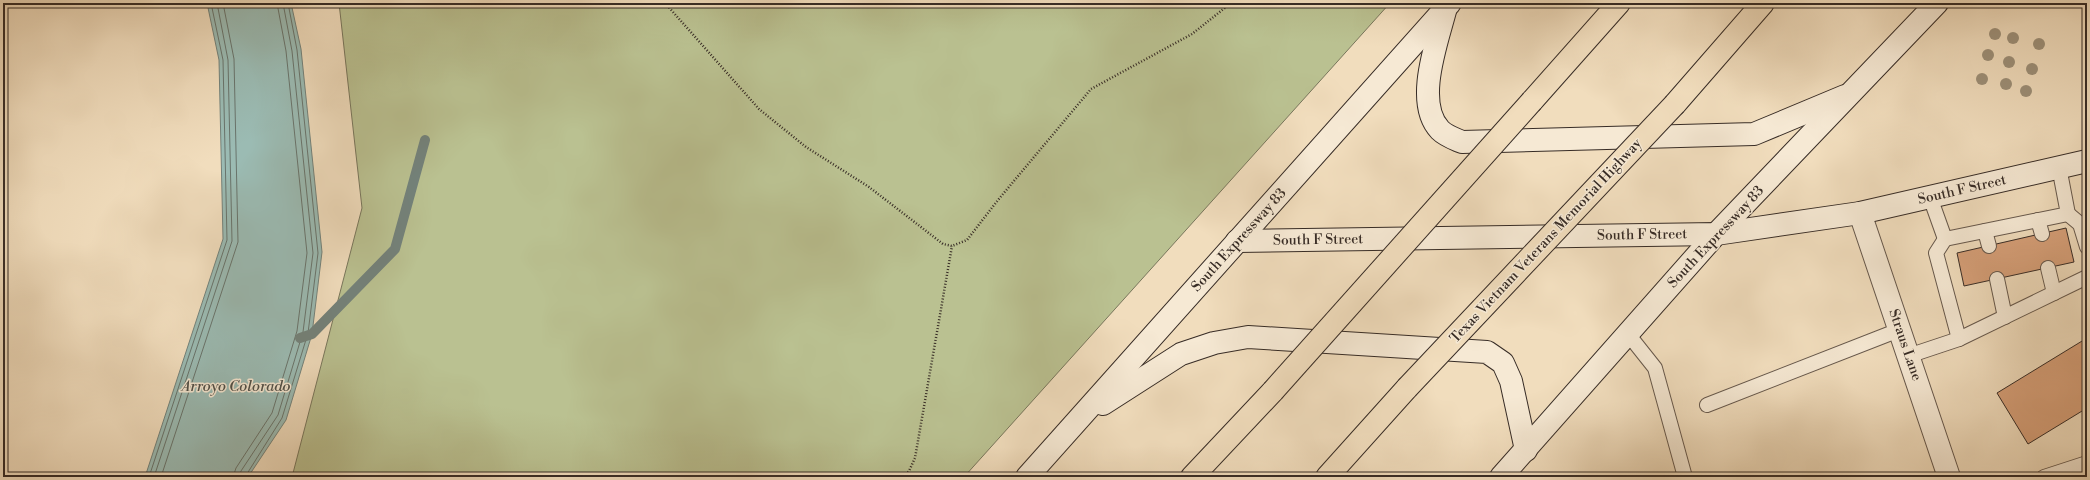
<svg xmlns="http://www.w3.org/2000/svg" width="2090" height="480" font-family="'Libre Bodoni',serif">
	<rect width="100%" height="100%" fill="#f1ddbd"/>
	<filter id="stains"><feTurbulence type="fractalNoise" baseFrequency=".005" numOctaves="4"/><feColorMatrix values="0 0 0 0 .2 0 0 0 0 .09 0 0 0 0 .02 0 0 0 .5 -.17"/></filter>
	<radialGradient id="worn" r=".72"><stop offset=".6" stop-color="#630" stop-opacity="0"/><stop offset="1" stop-color="#630" stop-opacity=".3"/></radialGradient>
	<!-- green -->
	<path fill="#bac191" stroke="#78765c" d="M 339,3 L 1390,3 L 964,477 L 292,477 L 362,208 Z"/>
	<!-- water -->
	<path fill="#9bbbb3" stroke="#73827b" d="M 207,3 L 291,3 L 301,49 L 322,252 L 312,334 L 286,420 L 248,477 L 145,477 L 223,239 L 219,60 Z"/>
	<g fill="none" stroke-linecap="round" stroke-linejoin="round">
		<!-- shore -->
		<g stroke="#69746c" stroke-width="1">
			<path d="M 149,477 L 227,240 L 223,60 L 211,3"/>
			<path d="M 154,477 L 232,241 L 228,60 L 217,3"/>
			<path d="M 161,477 L 238,242 L 234,59 L 223,3"/>
			<path d="M 233,477 L 236,468 L 272,413 L 297,331 L 307,253 L 286,51 L 277,3"/>
			<path d="M 239,477 L 241,471 L 278,415 L 303,332 L 313,253 L 292,51 L 283,3"/>
			<path d="M 245,477 L 282,418 L 308,333 L 318,253 L 297,50 L 288,3"/>
		</g>
		<!-- stream -->
		<path stroke="#73827b" stroke-width="10" d="M 300,338 L 312,334 L 395,249 L 425,140"/>
	</g>
	<!-- building -->
	<g fill="#d69f78" stroke="#372c26">
		<path d="M 2066,228 L 2074,262 L 1964,286 L 1957,253 Z"/>
		<path d="M 2087,338 L 2087,408 L 2028,444 L 1997,393 Z"/>
	</g>
	<g fill="none" stroke-linecap="round" stroke-linejoin="round">
		<!-- lane casing -->
		<g stroke="#66584c" stroke-width="16">
			<g id="lane">
				<path d="M 1930,197 L 1945,239 L 2068,214 L 2059,167"/>
				<path d="M 2068,214 L 2080,224 L 2087,247"/>
				<path d="M 2038,220 L 2042,234"/>
				<path d="M 1985,231 L 1989,246"/>
				<path d="M 1945,239 L 1936,253 L 1959,339"/>
				<path d="M 2048,268 L 2054,293"/>
				<path d="M 1997,279 L 2005,317"/>
				<path d="M 1628,334 L 1655,368 L 1685,477"/>
				<path d="M 1908,356 L 1959,339 L 2087,277"/>
				<path d="M 1707,405 L 1899,330"/>
				<path d="M 2044,477 L 2087,463"/>
			</g>
		</g>
		<!-- street casing -->
		<g stroke="#66584c" stroke-width="24">
			<path id="street" d="M 1860,213 L 1949,477"/>
		</g>
		<!-- secondary casing -->
		<g stroke="#372c26" stroke-width="24">
			<g id="secondary">
				<path d="M 1445,11 C 1437,42 1414,103 1440,130 C 1446,136 1455,139 1462,142 L 1754,134 L 1845,96"/>
				<path d="M 1237,241 L 1716,234 L 1860,213 L 2087,161"/>
				<path d="M 1103,404 L 1181,354 L 1214,343 L 1248,337 L 1487,352 L 1503,363 L 1511,381 L 1526,450"/>
				<path d="M 1027,477 L 1450,3"/>
				<path d="M 1501,477 L 1716,234 L 1937,3"/>
			</g>
		</g>
		<!-- highway casing -->
		<g stroke="#372c26" stroke-width="24">
			<g id="highway">
				<path d="M 1532,101 L 1619,3"/>
				<path d="M 1675,104 L 1763,3"/>
				<path d="M 1192,477 L 1273,391"/>
				<path d="M 1327,477 L 1407,388"/>
			</g>
		</g>
		<!-- path -->
		<g stroke="#372c26" stroke-width="2.5" stroke-dasharray="1 2" stroke-linecap="butt">
			<path d="M 665,3 L 759,109 L 806,147 L 869,187 L 943,244 L 952,246 L 967,240 L 998,200 L 1091,89 L 1192,34 L 1231,3"/>
			<path d="M 904,477 L 909,471 L 915,458 L 952,246"/>
		</g>
		<!-- lane -->
		<use href="#lane" stroke="#f6e9d4" stroke-width="14"/>
		<!-- street -->
		<use href="#street" stroke="#f6e9d4" stroke-width="22"/>
		<!-- secondary -->
		<use href="#secondary" stroke="#f6e9d4" stroke-width="22"/>
		<!-- highway -->
		<use href="#highway" stroke="#f1ddbd" stroke-width="22"/>
		<!-- highway-bridge casing -->
		<g stroke="#372c26" stroke-width="24" stroke-linecap="butt">
			<g id="highway-bridge">
				<path d="M 1407,388 L 1675,104"/>
				<path d="M 1273,391 L 1532,101"/>
			</g>
		</g>
		<!-- highway-bridge -->
		<use href="#highway-bridge" stroke="#f1ddbd" stroke-width="22"/>
	</g>
	<!-- trees -->
	<g fill="#9d9079">
		<circle cx="1995" cy="34" r="6"/>
		<circle cx="2013" cy="38" r="6"/>
		<circle cx="2039" cy="44" r="6"/>
		<circle cx="1988" cy="55" r="6"/>
		<circle cx="2009" cy="62" r="6"/>
		<circle cx="2032" cy="69" r="6"/>
		<circle cx="1982" cy="79" r="6"/>
		<circle cx="2006" cy="84" r="6"/>
		<circle cx="2026" cy="91" r="6"/>
	</g>
	<g text-anchor="middle" dominant-baseline="central" stroke-width="3" stroke-linejoin="round" paint-order="stroke">
		<!-- street labels -->
		<g font-size="14" fill="#372c26" stroke="#f6e9d4">
			<text transform="translate(1962 190) rotate(-13)">South F Street</text>
			<text transform="translate(1642 235) rotate(-1)">South F Street</text>
			<text transform="translate(1716 237) rotate(-47)">South Expressway 83</text>
			<text transform="translate(1239 240) rotate(-48)">South Expressway 83</text>
			<text transform="translate(1318 240) rotate(-1)">South F Street</text>
			<text transform="translate(1546 241) rotate(-47)">Texas Vietnam Veterans Memorial Highway</text>
			<text transform="translate(1905 345) rotate(71)">Straus Lane</text>
		</g>
		<!-- water labels -->
		<g font-size="15" font-style="italic" fill="#505049" stroke="#f6e9d4">
			<text x="236" y="386">Arroyo Colorado</text>
		</g>
	</g>
	<!-- margin -->
	<rect width="2090" height="480" fill="none" stroke="#f1ddbd" stroke-width="16"/>
	<rect x="4" y="4" width="2082" height="472" fill="none" stroke="#372c26" stroke-width="2"/>
	<rect x="8" y="8" width="2074" height="464" fill="none" stroke="#372c26"/>
	<rect width="100%" height="100%" filter="url(#stains)"/>
	<rect width="100%" height="100%" fill="url(#worn)"/>
</svg>
